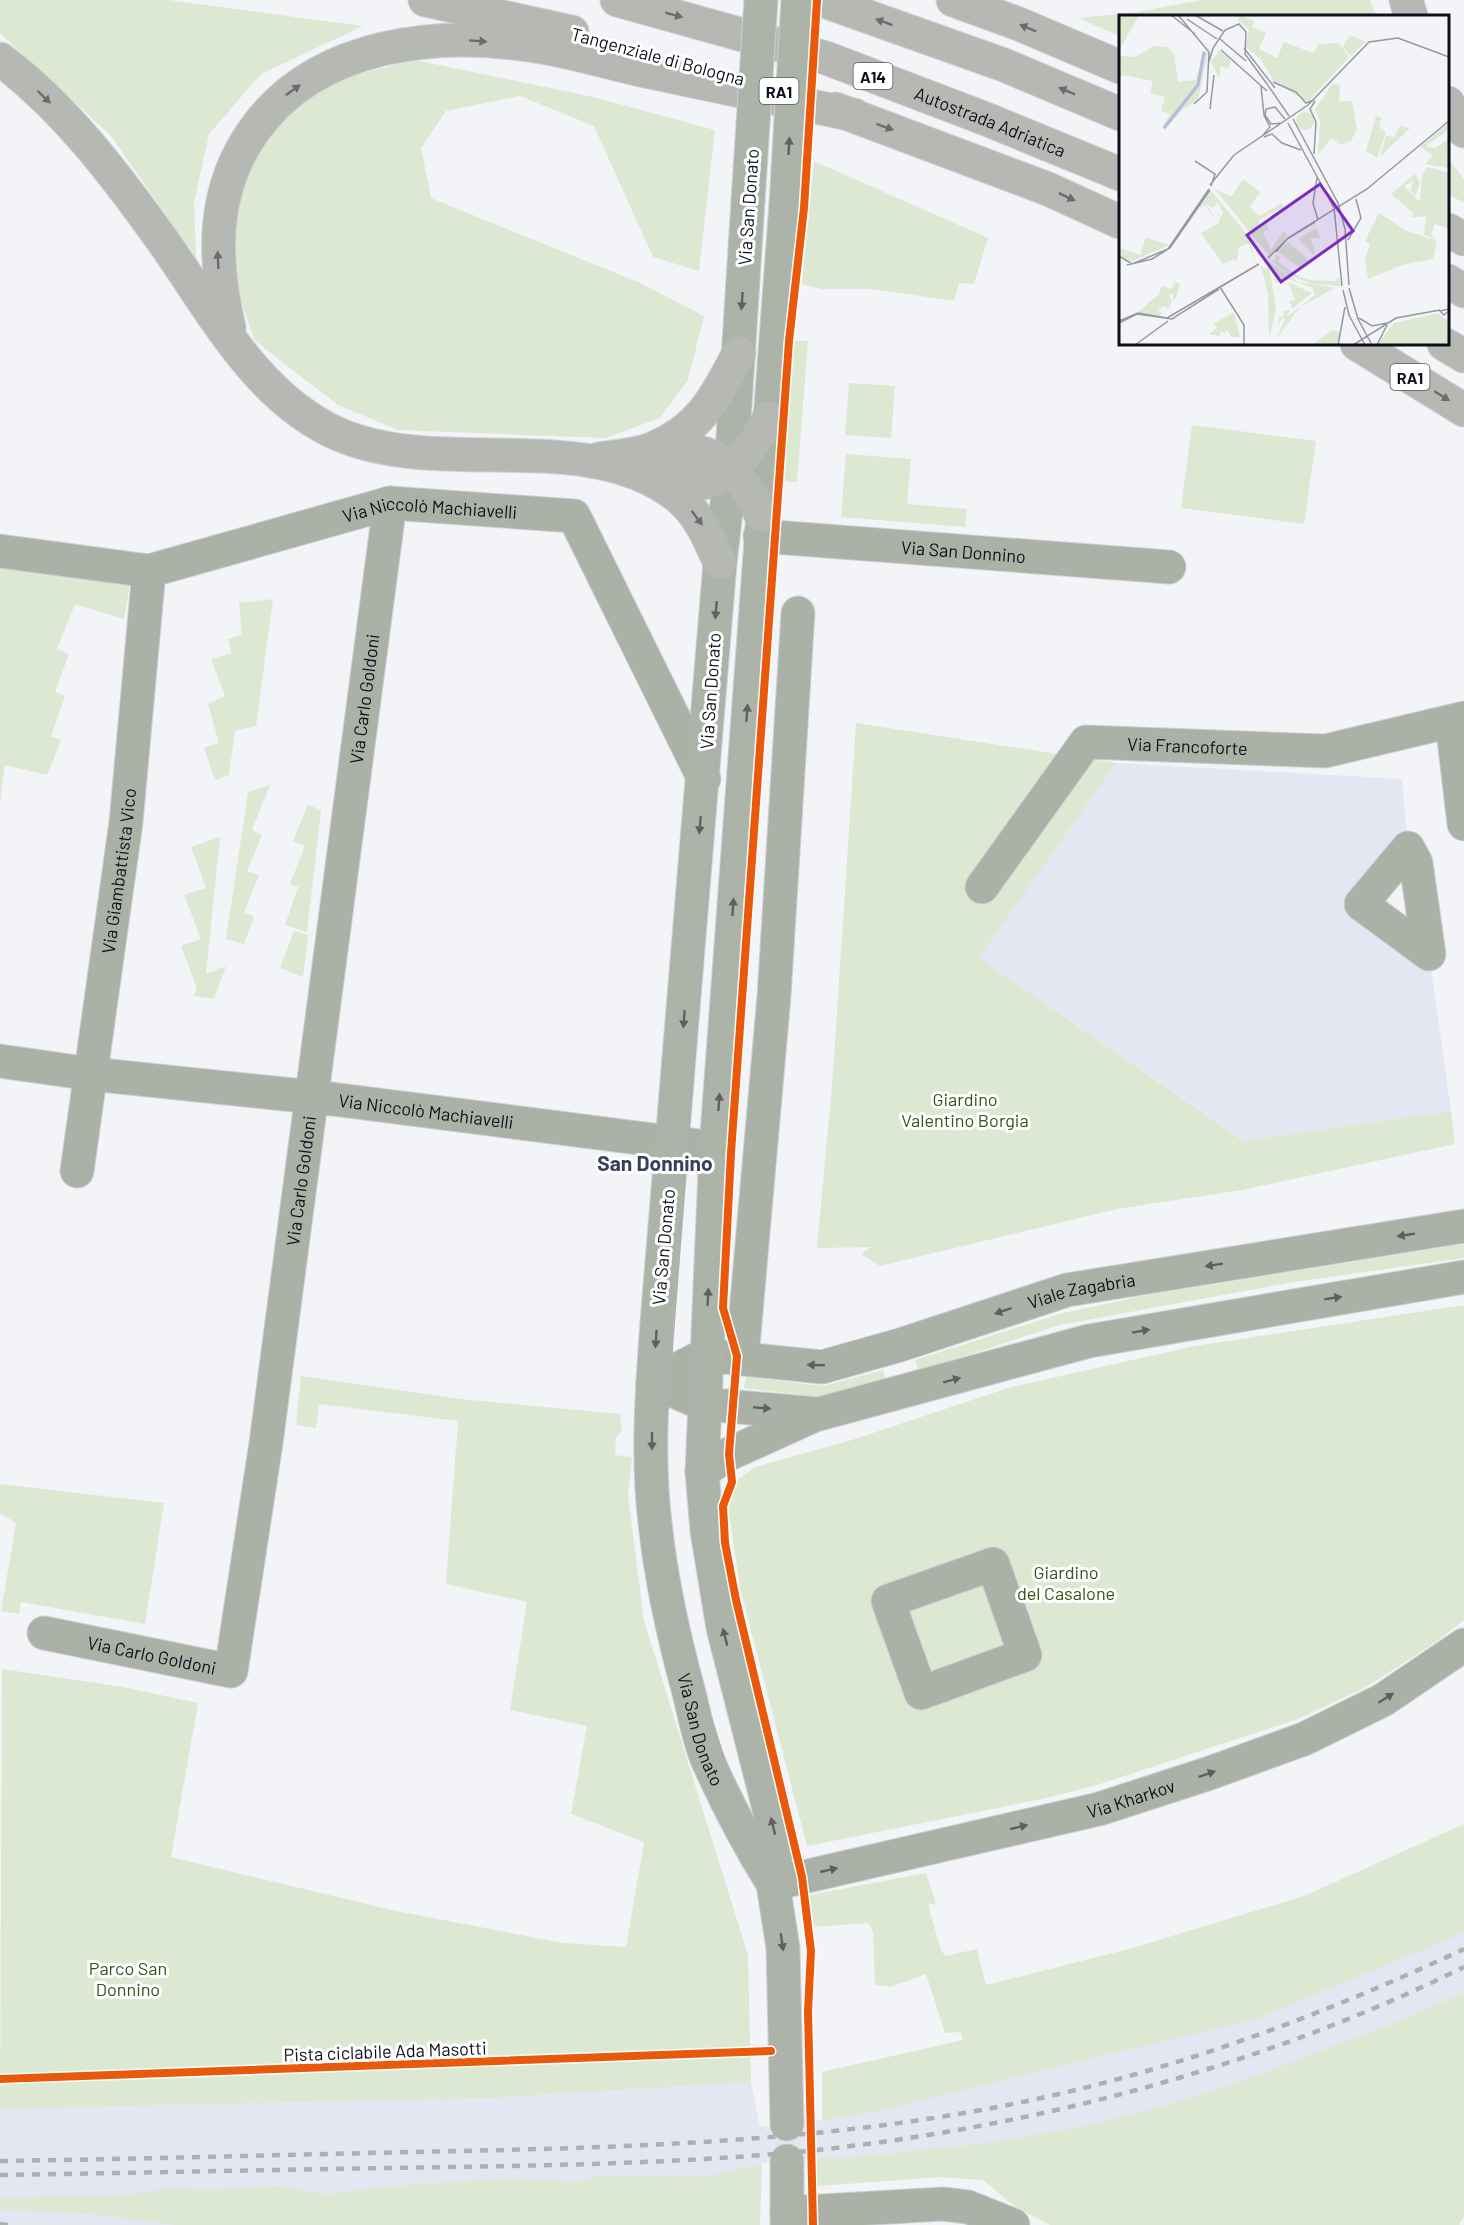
<svg xmlns="http://www.w3.org/2000/svg" width="1464" height="2225" font-family="Barlow,sans-serif">
	<rect width="100%" height="100%" fill="#f3f4f8"/>
	<!-- built -->
	<g fill="#e4e6f1">
		<path d="M 1116,763 L 1402,779 L 1408,848 L 1361,904 L 1429,954 L 1451,1111 L 1245,1141 L 979,958 Z"/>
		<path d="M 1464,1878 L 1464,2043 L 983,2180 L 940,2177 L 817,2186 L 816,2158 L 762,2163 L 760,2225 L 0,2225 L 0,2109 L 493,2098 L 751,2082 L 760,2127 L 822,2120 L 822,2072 L 963,2041 Z"/>
	</g>
	<!-- green -->
	<g fill="#dce8d1">
		<path d="M 0,0 L 169,0 L 363,26 L 261,74 L 209,134 L 194,203 L 196,258 L 111,136 L 0,33 Z"/>
		<path d="M 1201,0 L 1370,0 L 1376,16 L 1120,16 L 1120,36 L 1078,18 L 1138,12 Z"/>
		<path d="M 415,60 L 593,97 L 715,130 L 699,271 L 653,257 L 594,126 L 520,96 L 446,111 L 421,148 L 431,198 L 640,283 L 704,316 L 688,380 L 660,418 L 605,438 L 398,430 L 338,405 L 255,341 L 231,273 L 234,194 L 262,134 L 328,82 Z"/>
		<path d="M 1448,159 L 1464,179 L 1464,203 L 1448,194 Z"/>
		<path d="M 814,161 L 988,238 L 974,284 L 959,283 L 954,301 L 871,289 L 821,289 L 802,284 Z"/>
		<path d="M 794,341 L 808,341 L 797,482 L 783,481 Z"/>
		<path d="M 849,383 L 895,386 L 891,438 L 845,435 Z"/>
		<path d="M 1192,425 L 1316,441 L 1304,524 L 1181,508 Z"/>
		<path d="M 846,454 L 911,459 L 907,504 L 967,509 L 965,527 L 841,517 Z"/>
		<path d="M 0,568 L 130,583 L 124,619 L 75,604 L 57,649 L 69,654 L 55,692 L 65,696 L 51,736 L 61,740 L 47,775 L 5,765 L 0,803 Z"/>
		<path d="M 273,599 L 256,726 L 235,731 L 229,775 L 215,780 L 204,748 L 219,743 L 208,704 L 225,696 L 211,659 L 231,653 L 228,639 L 242,635 L 239,603 Z"/>
		<path d="M 856,723 L 1116,763 L 979,958 L 1244,1141 L 1451,1111 L 1455,1144 L 1242,1190 L 1117,1209 L 880,1266 L 861,1254 L 871,1247 L 817,1248 L 833,1074 Z"/>
		<path d="M 270,785 L 252,830 L 262,835 L 247,871 L 259,875 L 244,912 L 254,917 L 244,944 L 226,939 L 248,792 Z"/>
		<path d="M 308,805 L 321,810 L 307,932 L 285,925 L 298,887 L 290,884 L 305,846 L 293,841 Z"/>
		<path d="M 220,837 L 206,974 L 226,966 L 214,999 L 194,996 L 197,989 L 181,946 L 201,939 L 184,895 L 206,888 L 191,847 Z"/>
		<path d="M 294,931 L 308,935 L 303,977 L 280,968 Z"/>
		<path d="M 1464,1244 L 1464,1258 L 1294,1282 L 1060,1325 L 919,1371 L 915,1360 L 1063,1313 L 1142,1296 Z"/>
		<path d="M 1464,1305 L 1464,1620 L 1436,1642 L 1366,1687 L 1298,1719 L 1097,1785 L 1051,1797 L 807,1846 L 740,1588 L 728,1506 L 737,1480 L 755,1467 L 852,1440 L 1011,1387 L 1195,1346 Z"/>
		<path d="M 883,1370 L 886,1381 L 818,1397 L 744,1388 L 746,1377 L 823,1386 Z"/>
		<path d="M 301,1376 L 460,1399 L 620,1414 L 622,1431 L 616,1437 L 615,1455 L 632,1457 L 628,1495 L 644,1621 L 748,1955 L 751,2082 L 493,2098 L 0,2109 L 2,1669 L 123,1687 L 198,1703 L 171,1857 L 396,1911 L 563,1943 L 626,1947 L 644,1842 L 571,1814 L 587,1726 L 510,1710 L 527,1602 L 446,1584 L 458,1421 L 319,1404 L 316,1428 L 296,1425 Z"/>
		<path d="M 0,1484 L 164,1503 L 145,1624 L 21,1602 L 19,1614 L 1,1611 L 16,1523 L 0,1513 Z"/>
		<path d="M 1464,1824 L 1464,1932 L 1454,1937 L 1258,2018 L 874,2112 L 822,2120 L 822,2072 L 963,2040 L 961,2032 L 945,2033 L 926,1974 L 891,1987 L 875,1985 L 873,1932 L 869,1923 L 814,1927 L 810,1895 L 926,1873 L 936,1903 L 928,1905 L 941,1950 L 945,1956 L 977,1949 L 986,1985 L 1129,1949 L 1304,1896 Z"/>
		<path d="M 1464,1992 L 1464,2216 L 1459,2225 L 1050,2225 L 1014,2206 L 983,2180 L 940,2177 L 817,2186 L 817,2158 L 834,2159 C 905,2152 977,2146 1047,2133 C 1141,2117 1232,2086 1321,2051 C 1369,2033 1417,2015 1464,1992 Z"/>
		<path d="M 761,2164 L 760,2225 L 176,2225 L 101,2215 L 0,2209 L 0,2198 L 128,2195 L 170,2188 L 211,2190 L 278,2186 L 325,2194 L 392,2186 L 512,2179 L 577,2182 L 600,2176 L 707,2177 Z"/>
	</g>
	<g fill="none" stroke-linecap="round" stroke-linejoin="round">
		<!-- minor casing -->
		<g stroke="#cfd0d4" stroke-width="35">
			<g id="minor">
				<path id="s1" d="M 760,536 L 1169,567"/>
				<path id="s2" d="M 0,551 L 149,571 L 390,503 L 574,516 L 704,779"/>
				<path d="M 1452,722 L 1464,824"/>
				<path d="M 1408,848 L 1416,863 L 1429,954 L 1361,904 Z"/>
				<path id="s3" d="M 982,887 L 1086,742 L 1325,751 L 1464,718"/>
				<path id="s4" d="M 0,1061 L 91,1074 L 332,1099 L 716,1148"/>
				<path id="s5" d="M 77,1171 L 126,822 L 149,571"/>
				<path d="M 742,1357 L 774,996 L 798,613"/>
				<path id="s6" d="M 653,1382 L 705,1355 L 822,1367 L 900,1345 L 1067,1290 L 1464,1226"/>
				<path d="M 653,1382 L 703,1404 L 819,1414 L 1089,1341 L 1464,1277"/>
				<path d="M 702,1472 L 729,1454 L 815,1415"/>
				<path d="M 993,1564 L 1025,1655 L 921,1693 L 888,1601 Z"/>
				<path id="s7" d="M 44,1633 L 231,1671 L 266,1443 L 390,503"/>
				<path id="s8" d="M 773,1884 L 1099,1809 L 1207,1774 L 1304,1739 L 1383,1700 L 1464,1645"/>
				<path d="M 787,2213 L 943,2204 L 968,2207 L 1013,2225"/>
			</g>
		</g>
		<!-- major casing -->
		<g stroke="#cfd0d4" stroke-width="35">
			<g id="major">
				<path id="s9" d="M 748,201 L 731,468 L 720,563 L 657,1322 C 652,1389 647,1457 655,1523 C 661,1579 673,1634 688,1689 C 694,1711 698,1737 707,1759 C 726,1802 748,1844 773,1884"/>
				<path d="M 786,204 L 716,1148 L 702,1472 L 707,1531 L 723,1628 L 777,1840 L 773,1884 L 783,1948 L 787,2124"/>
				<path d="M 787,2225 L 787,2161"/>
			</g>
		</g>
		<!-- highway casing -->
		<g stroke="#cfd0d4" stroke-width="35">
			<g id="highway">
				<path d="M 425,0 L 572,32"/>
				<path id="s10" d="M 617,0 L 826,58 L 986,119 L 1120,174"/>
				<path d="M 821,0 L 1004,65 L 1120,114"/>
				<path d="M 953,0 L 1019,24 L 1120,67"/>
				<path d="M 1406,0 L 1411,16"/>
				<path d="M 0,59 C 64,107 114,173 160,237 C 211,308 255,397 338,434 C 440,479 587,425 677,496 C 699,513 709,539 720,563"/>
				<path d="M 1448,103 L 1464,131"/>
				<path d="M 835,109 L 1048,189 L 1120,222"/>
				<path d="M 1448,230 L 1464,239"/>
				<path d="M 1448,281 L 1464,291"/>
				<path d="M 229,328 C 213,259 211,189 255,129 C 317,43 437,30 535,46 C 574,52 612,64 650,72 C 718,86 786,101 854,115"/>
				<path d="M 1357,344 L 1464,410"/>
				<path d="M 1444,344 L 1464,356"/>
				<path d="M 653,449 C 712,445 736,462 761,515"/>
				<path d="M 599,459 C 617,456 638,455 654,448 C 702,428 716,396 739,353"/>
				<path d="M 651,478 C 668,480 686,485 703,483 C 734,477 755,443 769,418"/>
			</g>
		</g>
		<!-- minor -->
		<use href="#minor" stroke="#acb1a8" stroke-width="33"/>
		<!-- major -->
		<use href="#major" stroke="#acb3a8" stroke-width="33"/>
		<!-- highway -->
		<use href="#highway" stroke="#b6b8b4" stroke-width="33"/>
		<!-- tram -->
		<g stroke="#adb0af" stroke-width="1.5">
			<path d="M 726,648 L 664,1456 L 668,1527 L 681,1601 L 700,1683 L 766,1887 L 776,1940 L 780,1984 L 780,2125"/>
			<path d="M 738,651 L 701,1158 L 691,1457 L 696,1543 L 705,1601 L 776,1884 L 785,1930 L 793,2005 L 795,2123"/>
			<path d="M 779,2225 L 780,2162"/>
		</g>
		<!-- rail -->
		<g stroke="#adb0af" stroke-width="4.5" stroke-dasharray="8 8" stroke-linecap="butt">
			<path d="M 0,2161 C 138,2159 275,2155 413,2152 C 603,2148 794,2144 981,2110 C 1150,2080 1310,2021 1464,1949"/>
			<path d="M 0,2175 C 130,2173 260,2170 390,2168 C 505,2166 620,2165 735,2157 C 982,2141 1242,2077 1464,1967"/>
			<path d="M 0,2224 L 9,2225"/>
		</g>
		<!-- major-bridge casing -->
		<g stroke="#cfd0d4" stroke-width="35" stroke-linecap="butt">
			<g id="major-bridge">
				<path d="M 748,201 L 761,0"/>
				<path d="M 786,204 L 798,0"/>
			</g>
		</g>
		<!-- major-bridge -->
		<use href="#major-bridge" stroke="#acb3a8" stroke-width="33"/>
		<!-- cycleway casing -->
		<g stroke="#fff" stroke-width="11">
			<g id="cycleway">
				<path d="M 0,2079 L 771,2051"/>
				<path d="M 813,2225 L 808,2011 L 811,1951 L 802,1877 L 736,1600 L 725,1543 L 723,1506 L 732,1482 L 729,1454 L 737,1356 L 723,1308 L 731,1153 L 789,341 L 804,208 L 817,0"/>
			</g>
		</g>
		<!-- cycleway -->
		<use href="#cycleway" stroke="#e8590c" stroke-width="8"/>
	</g>
	<!-- one-way arrows -->
	<defs><path id="oneway-solid" d="M-6-.8H1V-3.2L6.5 0L1 3.2V.8H-6Z" transform="scale(1.5)"/></defs>
	<g fill="#6a6c6f">
		<use href="#oneway-solid" transform="translate(674 15) rotate(15)"/>
		<use href="#oneway-solid" transform="translate(884 22) rotate(-160)"/>
		<use href="#oneway-solid" transform="translate(1028 28) rotate(-157)"/>
		<use href="#oneway-solid" transform="translate(478 41) rotate(4)"/>
		<use href="#oneway-solid" transform="translate(293 90) rotate(-36)"/>
		<use href="#oneway-solid" transform="translate(1067 91) rotate(-157)"/>
		<use href="#oneway-solid" transform="translate(44 97) rotate(44)"/>
		<use href="#oneway-solid" transform="translate(885 127) rotate(20)"/>
		<use href="#oneway-solid" transform="translate(1067 197) rotate(25)"/>
		<use href="#oneway-solid" transform="translate(218 260) rotate(-92)"/>
		<use href="#oneway-solid" transform="translate(1442 396) rotate(32)"/>
		<use href="#oneway-solid" transform="translate(697 518) rotate(53)"/>
	</g>
	<g fill="#5d6162">
		<use href="#oneway-solid" transform="translate(789 146) rotate(-87)"/>
		<use href="#oneway-solid" transform="translate(742 301) rotate(94)"/>
		<use href="#oneway-solid" transform="translate(716 610) rotate(95)"/>
		<use href="#oneway-solid" transform="translate(747 713) rotate(-86)"/>
		<use href="#oneway-solid" transform="translate(700 825) rotate(95)"/>
		<use href="#oneway-solid" transform="translate(733 907) rotate(-86)"/>
		<use href="#oneway-solid" transform="translate(684 1019) rotate(94)"/>
		<use href="#oneway-solid" transform="translate(719 1102) rotate(-86)"/>
		<use href="#oneway-solid" transform="translate(708 1297) rotate(-87)"/>
		<use href="#oneway-solid" transform="translate(656 1339) rotate(94)"/>
		<use href="#oneway-solid" transform="translate(652 1441) rotate(90)"/>
		<use href="#oneway-solid" transform="translate(725 1637) rotate(-105)"/>
		<use href="#oneway-solid" transform="translate(773 1826) rotate(-104)"/>
		<use href="#oneway-solid" transform="translate(782 1942) rotate(82)"/>
	</g>
	<g fill="#5d6062">
		<use href="#oneway-solid" transform="translate(1406 1235) rotate(171)"/>
		<use href="#oneway-solid" transform="translate(1214 1265) rotate(171)"/>
		<use href="#oneway-solid" transform="translate(1333 1298) rotate(-9)"/>
		<use href="#oneway-solid" transform="translate(1003 1311) rotate(162)"/>
		<use href="#oneway-solid" transform="translate(1141 1331) rotate(-10)"/>
		<use href="#oneway-solid" transform="translate(816 1365) rotate(-178)"/>
		<use href="#oneway-solid" transform="translate(952 1380) rotate(-15)"/>
		<use href="#oneway-solid" transform="translate(762 1408) rotate(5)"/>
		<use href="#oneway-solid" transform="translate(1386 1698) rotate(-32)"/>
		<use href="#oneway-solid" transform="translate(1207 1774) rotate(-19)"/>
		<use href="#oneway-solid" transform="translate(1019 1827) rotate(-13)"/>
		<use href="#oneway-solid" transform="translate(829 1870) rotate(-13)"/>
	</g>
	<g text-anchor="middle" dominant-baseline="central" stroke-width="6" stroke-linejoin="round" paint-order="stroke">
		<!-- shield labels -->
		<g fill="#fff" stroke="#56575f" stroke-width="1.5">
			<rect x="853.5" y="63" width="39" height="26" rx="4.5"/>
			<rect x="759.5" y="78" width="39" height="26" rx="4.5"/>
			<rect x="1390.5" y="364" width="39" height="26" rx="4.5"/>
		</g>
		<g font-size="16" font-weight="bold" fill="#0e0f1b">
			<text x="873" y="76">A14</text>
			<text x="779" y="91">RA1</text>
			<text x="1410" y="377">RA1</text>
		</g>
		<!-- street labels -->
		<g font-size="18" fill="#0e0f1b" stroke="#fff">
			<text transform="translate(658 56) rotate(15)">Tangenziale di Bologna</text>
			<text stroke="none"><textPath href="#s10" startOffset="393">Autostrada Adriatica</textPath></text>
			<text transform="translate(748 207) rotate(-86)">Via San Donato</text>
			<text stroke="none"><textPath href="#s2" startOffset="440">Via Niccolò Machiavelli</textPath></text>
			<text stroke="none"><textPath href="#s1" startOffset="204">Via San Donnino</textPath></text>
			<text transform="translate(710 691) rotate(-86)">Via San Donato</text>
			<text stroke="none"><textPath href="#s7" startOffset="1172">Via Carlo Goldoni</textPath></text>
			<text stroke="none"><textPath href="#s3" startOffset="280">Via Francoforte</textPath></text>
			<text stroke="none"><textPath href="#s5" startOffset="303">Via Giambattista Vico</textPath></text>
			<text stroke="none"><textPath href="#s4" startOffset="429">Via Niccolò Machiavelli</textPath></text>
			<text stroke="none"><textPath href="#s7" startOffset="686">Via Carlo Goldoni</textPath></text>
			<text transform="translate(663 1247) rotate(-85)">Via San Donato</text>
			<text stroke="none"><textPath href="#s6" startOffset="447">Viale Zagabria</textPath></text>
			<text stroke="none"><textPath href="#s7" startOffset="110">Via Carlo Goldoni</textPath></text>
			<text stroke="none"><textPath href="#s9" startOffset="1538">Via San Donato</textPath></text>
			<text stroke="none"><textPath href="#s8" startOffset="368">Via Kharkov</textPath></text>
			<text transform="translate(385 2051) rotate(-2)">Pista ciclabile Ada Masotti</text>
		</g>
		<!-- park labels -->
		<g font-size="18" fill="#385115" stroke="#fff">
			<text x="965" y="1099">Giardino<tspan x="965" dy="21">Valentino Borgia</tspan></text>
			<text x="1066" y="1572">Giardino<tspan x="1066" dy="21">del Casalone</tspan></text>
			<text x="128" y="1968">Parco San<tspan x="128" dy="21">Donnino</tspan></text>
		</g>
		<!-- quarter labels -->
		<g font-size="21" font-weight="bold" fill="#3b3f5c" stroke="#fff">
			<text x="655" y="1162">San Donnino</text>
		</g>
	</g>
	<!-- overview -->
	<g transform="translate(1119 15)">
		<rect width="330" height="330" fill="#f3f4f8"/>
		<path d="M 0,0 L 20,0 L 0,36 ZM 121,0 L 135,6 L 133,12 L 147,18 L 140,34 L 158,43 L 165,27 L 194,38 L 200,29 L 220,28 L 230,42 L 189,87 L 156,68 L 142,45 L 127,32 L 130,15 L 119,5 ZM 231,20 L 247,27 L 231,41 L 224,31 ZM 35,31 L 48,32 L 55,39 L 59,67 L 77,65 L 85,35 L 89,37 L 79,85 L 62,96 L 46,115 L 43,113 L 51,99 L 42,96 L 46,82 L 31,78 L 34,66 L 4,60 L 0,63 L 1,41 L 16,42 ZM 100,35 L 112,46 L 109,54 L 102,51 L 100,63 L 92,47 ZM 214,68 L 221,70 L 220,86 L 233,86 L 238,114 L 232,126 L 221,130 L 212,123 L 199,140 L 201,106 L 196,94 ZM177 106a9 9 0 1 1 18 0a9 9 0 1 1-18 0ZM 257,101 L 263,103 L 260,111 L 267,117 L 258,143 L 247,136 ZM 329,109 L 330,114 L 307,131 L 316,133 L 330,124 L 329,153 L 307,149 L 314,140 L 301,132 ZM 281,111 L 291,113 L 261,142 L 267,121 L 275,122 ZM 309,152 L 330,158 L 330,214 L 316,209 L 312,219 L 316,224 L 305,220 L 307,201 L 292,203 L 294,198 L 272,179 L 296,159 L 301,168 L 297,180 L 291,176 L 295,165 L 285,171 L 301,187 L 303,160 ZM 124,164 L 141,177 L 131,192 L 140,201 L 163,188 L 165,192 L 140,205 L 141,209 L 146,207 L 150,214 L 144,217 L 152,234 L 165,216 L 161,211 L 169,221 L 150,241 L 95,173 L 112,182 ZM 92,176 L 122,212 L 130,225 L 138,249 L 129,228 L 120,232 L 118,247 L 115,244 L 104,249 L 82,218 L 100,208 L 101,202 L 94,194 L 102,202 L 104,198 L 99,188 L 93,193 L 85,187 L 99,206 L 85,190 L 79,195 ZM 260,198 L 288,216 L 318,226 L 314,244 L 283,250 L 249,264 L 246,244 L 251,229 L 246,226 ZM 197,213 L 202,223 L 192,223 L 197,242 L 179,224 ZM 27,222 L 50,230 L 14,246 L 8,246 L 0,238 L 0,233 L 21,240 ZM 169,227 L 192,247 L 183,254 L 159,237 ZM 157,239 L 161,242 L 159,246 L 174,258 L 190,265 L 216,266 L 220,262 L 222,271 L 194,269 L 171,261 L 150,244 L 156,246 ZM 148,245 L 179,267 L 216,273 L 181,292 L 157,324 L 166,304 L 163,302 L 159,312 L 160,303 L 166,300 L 164,296 L 171,295 L 168,302 L 196,280 L 194,273 L 169,264 L 157,268 ZM 142,250 L 146,255 L 150,251 L 157,295 L 150,323 L 149,280 ZM 56,267 L 61,269 L 57,284 L 54,285 L 54,278 L 50,280 L 53,286 L 49,295 L 46,291 L 39,294 L 43,299 L 39,302 L 19,297 L 39,280 L 43,271 L 53,274 ZM 169,267 L 193,278 L 173,294 L 171,286 L 176,285 ZM 115,297 L 121,322 L 113,322 L 108,315 L 106,318 L 101,316 L 101,321 L 90,319 L 98,313 L 94,309 ZM 320,298 L 330,308 L 330,330 L 258,330 L 275,308 ZM 213,315 L 221,317 L 218,330 L 193,330 Z" fill="#dce8d1"/>
		<path fill="none" stroke="#b4b9e2" stroke-width="3" d="M 45,113 L 79,70 L 85,37"/>
		<path fill="none" stroke="#9798a0" stroke-width="1.5" d="M 52,0 L 76,19M 59,0 L 90,37 L 88,77 L 75,89M 76,0 L 104,16M 68,4 L 98,24M 101,24 L 127,46M 125,33 L 156,73M 102,35 L 148,76M 89,50 L 94,33 L 106,15 L 120,9 L 127,17 L 126,39 L 148,69M 146,66 L 170,101M 154,67 L 177,77 L 187,88 L 195,85M 142,71 L 145,100 L 151,112 L 144,120M 91,94 L 95,60M 174,104 L 219,188 L 226,214 L 230,270M 163,108 L 152,109 L 146,100 L 147,94 L 156,92 L 166,104M 169,108 L 215,193 L 223,271M 145,122 L 153,119 L 163,128 L 182,135M 195,139 L 197,107 L 191,94 L 196,86M 76,146 L 96,159 L 92,171M 198,163 L 194,188 L 199,205M 91,170 L 115,140 L 189,90 L 250,27 L 279,23 L 330,42M 229,225 L 242,203 L 237,184M 157,237 L 169,223 L 248,174 L 330,106M 0,241 L 13,249 L 49,234 L 90,174M 149,243 L 168,224 L 196,207M 8,250 L 33,244 L 51,233 L 91,175M 103,271 L 140,249M 101,272 L 125,310 L 125,330M 230,273 L 239,304 L 253,330M 224,275 L 230,300 L 246,330M 330,294 L 321,296 L 325,300 L 330,296M 48,303 L 140,249M 240,303 L 253,311 L 268,308M 0,306 L 19,298 L 48,303M 0,308 L 18,299 L 53,304 L 100,274M 16,330 L 49,306M 219,330 L 226,292M 234,330 L 277,303 L 321,295M 258,330 L 268,310"/>
		<path fill="#7b2cbf" fill-opacity="0.15" stroke="#7b2cbf" stroke-width="3" d="M 201,169 L 234,216 L 162,267 L 128,220 Z"/>
		<rect width="330" height="330" fill="none" stroke="#0e0f1b" stroke-width="3"/>
	</g>
</svg>
